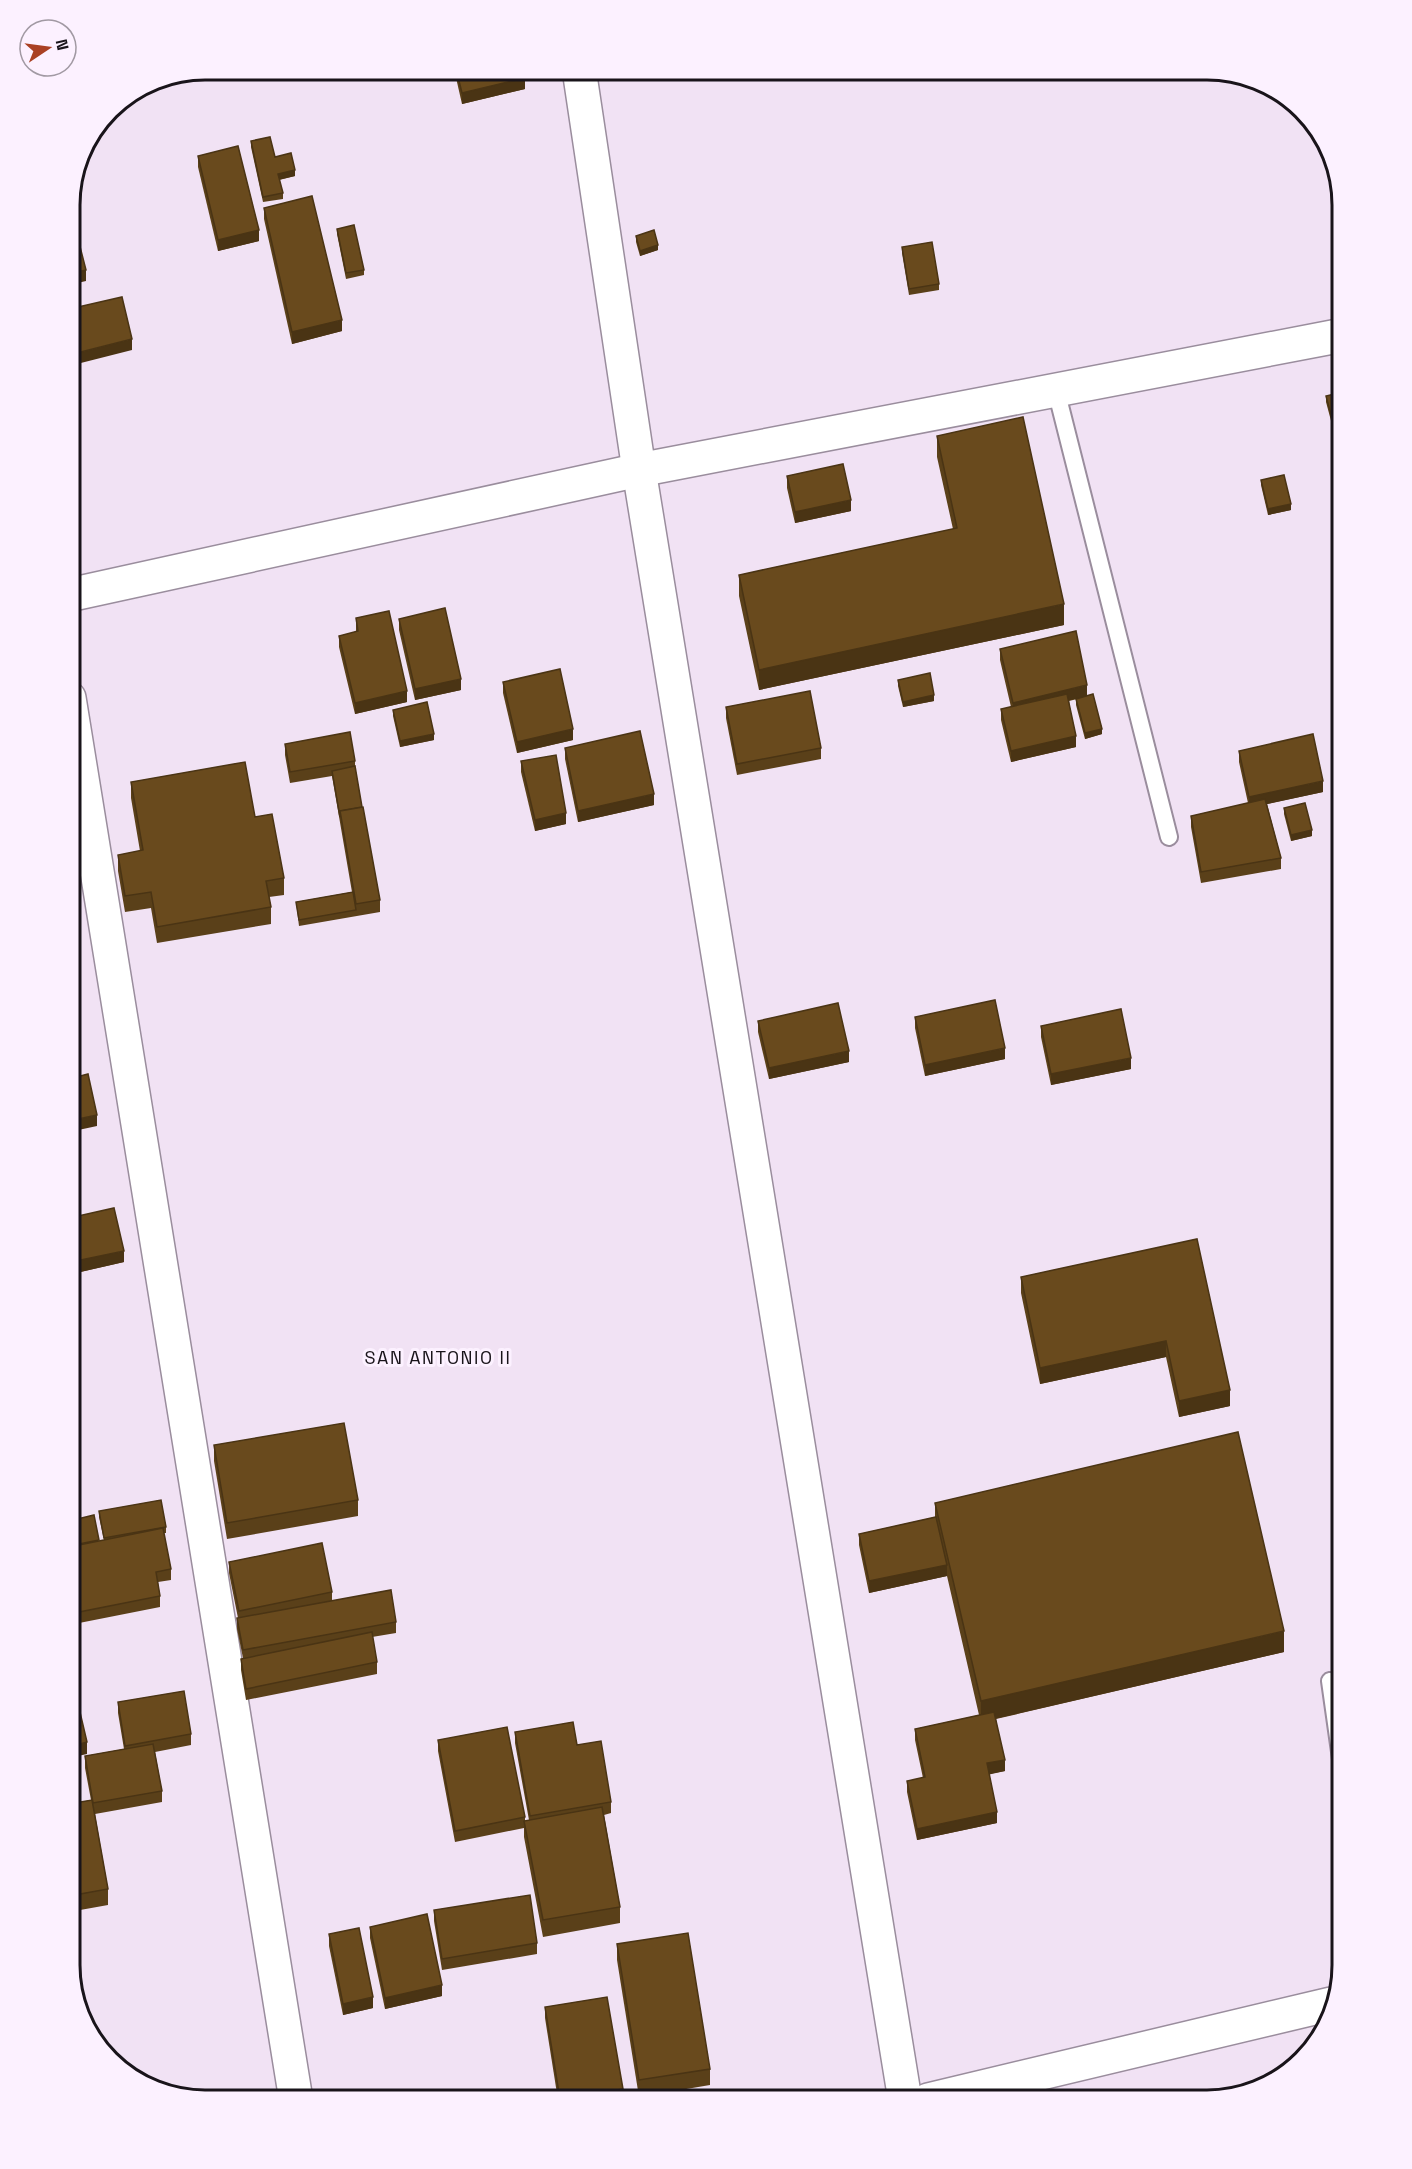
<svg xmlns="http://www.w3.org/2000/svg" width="1412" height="2169" font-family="'Space Grotesk',sans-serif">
	<rect width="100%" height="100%" fill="#f1e2f4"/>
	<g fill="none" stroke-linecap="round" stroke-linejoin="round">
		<!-- service casing -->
		<g stroke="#9a8d9d" stroke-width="20">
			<g id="service">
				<path d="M 1056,390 L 1169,837"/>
				<path d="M 1330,1681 L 1343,1773"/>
			</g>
		</g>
		<!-- minor casing -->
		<g stroke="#9a8d9d" stroke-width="36">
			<g id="minor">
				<path d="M 579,69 L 639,470 L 905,2100"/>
				<path d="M 69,595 L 639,470 L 1343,335"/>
				<path d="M 69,698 L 296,2100"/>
				<path d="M 928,2100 L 1331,2004"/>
			</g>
		</g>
		<!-- service -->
		<use href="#service" stroke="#fff" stroke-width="16"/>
		<!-- minor -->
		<use href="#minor" stroke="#fff" stroke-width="33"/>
	</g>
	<!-- wall -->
	<g fill="#5a4019">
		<path d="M 454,69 L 523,69 L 525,89 L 462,104 Z"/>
		<path d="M 251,141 L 275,157 L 295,176 L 279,180 L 283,193 L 283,199 L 263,202 L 251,147 Z"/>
		<path d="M 198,156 L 259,241 L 218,251 L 198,167 Z"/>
		<path d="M 264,208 L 342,331 L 292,344 L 264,219 Z"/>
		<path d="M 337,229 L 364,270 L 364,275 L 346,279 L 337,234 Z"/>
		<path d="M 636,236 L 658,250 L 640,256 L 636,242 Z"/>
		<path d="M 902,247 L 939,284 L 939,290 L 909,295 L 902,253 Z"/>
		<path d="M 1343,392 L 1334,432 L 1326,402 L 1326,396 Z"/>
		<path d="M 937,436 L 1064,625 L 759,690 L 739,596 L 739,575 L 953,529 L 937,457 Z"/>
		<path d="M 787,476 L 851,511 L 795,523 L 787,488 Z"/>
		<path d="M 1261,480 L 1291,510 L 1268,515 L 1261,485 Z"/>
		<path d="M 356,618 L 407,702 L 355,714 L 339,647 L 339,636 L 356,632 Z"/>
		<path d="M 399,619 L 461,690 L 415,700 L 399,630 Z"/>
		<path d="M 1000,649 L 1087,696 L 1102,734 L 1085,739 L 1076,705 L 1076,699 L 1077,699 L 1069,701 L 1076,747 L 1011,762 L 1001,720 L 1001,709 L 1011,707 L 1000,660 Z"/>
		<path d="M 898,680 L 934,701 L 903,707 L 898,686 Z"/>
		<path d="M 503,682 L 573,740 L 517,753 L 503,693 Z"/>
		<path d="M 726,707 L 821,748 L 821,759 L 737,775 L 726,718 Z"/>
		<path d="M 393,710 L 434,740 L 400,747 L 393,716 Z"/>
		<path d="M 285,744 L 355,761 L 355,766 L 362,807 L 380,900 L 380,912 L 299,926 L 296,902 L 352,892 L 332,776 L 290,783 L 285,755 Z"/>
		<path d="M 565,748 L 654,805 L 578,822 L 565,759 Z"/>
		<path d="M 1239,751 L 1323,792 L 1267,804 L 1281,858 L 1281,869 L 1201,883 L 1191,827 L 1191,816 L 1248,803 L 1239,762 Z"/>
		<path d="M 521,761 L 566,824 L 535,831 L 521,772 Z"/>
		<path d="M 131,782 L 255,817 L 284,878 L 284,895 L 269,897 L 271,907 L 271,924 L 157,943 L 151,908 L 125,912 L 118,871 L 118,855 L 140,851 L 131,798 Z"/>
		<path d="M 1284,808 L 1312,836 L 1291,841 L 1284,814 Z"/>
		<path d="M 915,1017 L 1005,1059 L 925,1076 L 915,1028 Z"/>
		<path d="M 758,1021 L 849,1062 L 769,1079 L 758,1032 Z"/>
		<path d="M 1041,1026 L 1131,1069 L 1051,1085 L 1041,1037 Z"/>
		<path d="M 69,1218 L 124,1262 L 76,1273 L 69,1241 Z"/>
		<path d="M 1197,1239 L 1230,1406 L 1179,1417 L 1166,1357 L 1040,1384 L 1021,1293 L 1021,1277 Z"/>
		<path d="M 214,1445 L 358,1500 L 358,1516 L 227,1539 L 214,1461 Z"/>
		<path d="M 935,1503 L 1284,1652 L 996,1719 L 1005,1771 L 989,1774 L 997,1823 L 917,1840 L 907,1792 L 907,1781 L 923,1778 L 915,1740 L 915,1729 L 979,1715 L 947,1576 L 869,1593 L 859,1545 L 859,1534 L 935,1517 Z"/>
		<path d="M 99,1511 L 166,1527 L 166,1533 L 164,1533 L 171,1569 L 171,1580 L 158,1582 L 160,1596 L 160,1607 L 69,1625 L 69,1521 L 99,1541 L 104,1540 L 99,1517 Z"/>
		<path d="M 229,1562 L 332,1592 L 332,1600 L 396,1622 L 396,1633 L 372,1637 L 377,1662 L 377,1674 L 246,1700 L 241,1670 L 241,1659 L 243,1658 L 237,1629 L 237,1618 L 238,1618 L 229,1573 Z"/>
		<path d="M 118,1702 L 191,1734 L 191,1745 L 155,1752 L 162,1791 L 162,1802 L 95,1814 L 108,1889 L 108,1905 L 69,1912 L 69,1804 L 91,1800 L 85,1768 L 85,1756 L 124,1749 L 118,1713 Z"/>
		<path d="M 515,1732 L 577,1745 L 611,1802 L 611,1813 L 604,1815 L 620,1907 L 620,1923 L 543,1937 L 524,1837 L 524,1828 L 455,1842 L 438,1751 L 438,1740 L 525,1817 L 525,1821 L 529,1820 L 515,1743 Z"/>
		<path d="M 434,1910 L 537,1943 L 537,1954 L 442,1970 L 434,1921 Z"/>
		<path d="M 370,1927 L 442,1996 L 385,2009 L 370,1938 Z"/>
		<path d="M 329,1934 L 373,2008 L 343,2015 L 329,1946 Z"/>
		<path d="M 617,1944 L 710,2069 L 710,2085 L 639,2097 L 617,1960 Z"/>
		<path d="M 545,2007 L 623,2089 L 623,2100 L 558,2100 L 545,2018 Z"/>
	</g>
	<!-- shaded-wall -->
	<g fill="#4a3414">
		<path d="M 672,69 L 710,69 L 672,77 Z"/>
		<path d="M 525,78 L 525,89 L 462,104 L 462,93 Z"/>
		<path d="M 295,170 L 295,176 L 278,180 L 278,174 Z"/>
		<path d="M 259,230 L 259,241 L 218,251 L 218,240 Z"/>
		<path d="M 658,245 L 658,250 L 640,256 L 640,251 Z"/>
		<path d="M 86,270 L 86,281 L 69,285 L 69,274 Z"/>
		<path d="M 342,320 L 342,331 L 292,344 L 292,332 Z"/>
		<path d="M 132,339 L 132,350 L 69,366 L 69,355 Z"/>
		<path d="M 1343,424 L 1343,429 L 1334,432 L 1334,426 Z"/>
		<path d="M 851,500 L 851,511 L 795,523 L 795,512 Z"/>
		<path d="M 1291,504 L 1291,510 L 1268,515 L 1268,509 Z"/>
		<path d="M 1064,604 L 1064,625 L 759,690 L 759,670 Z"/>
		<path d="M 461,679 L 461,690 L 415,700 L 415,689 Z"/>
		<path d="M 1087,685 L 1087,696 L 1013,714 L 1013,703 Z"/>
		<path d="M 407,691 L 407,702 L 355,714 L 355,703 Z"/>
		<path d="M 934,695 L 934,701 L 903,707 L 903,702 Z"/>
		<path d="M 573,729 L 573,740 L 517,753 L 517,742 Z"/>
		<path d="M 1102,729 L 1102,734 L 1085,739 L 1085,733 Z"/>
		<path d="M 434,734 L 434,740 L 400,747 L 400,741 Z"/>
		<path d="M 1076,736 L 1076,747 L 1011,762 L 1011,751 Z"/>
		<path d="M 1323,781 L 1323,792 L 1249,808 L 1249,797 Z"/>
		<path d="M 654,794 L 654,805 L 578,822 L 578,811 Z"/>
		<path d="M 566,813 L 566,824 L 535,831 L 535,820 Z"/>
		<path d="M 1312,830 L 1312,836 L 1291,841 L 1291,835 Z"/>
		<path d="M 78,968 L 78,979 L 69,981 L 69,970 Z"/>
		<path d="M 1005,1048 L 1005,1059 L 925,1076 L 925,1065 Z"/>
		<path d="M 849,1051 L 849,1062 L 769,1079 L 769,1068 Z"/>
		<path d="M 1131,1058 L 1131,1069 L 1051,1085 L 1051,1074 Z"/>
		<path d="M 97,1115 L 97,1126 L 69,1132 L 69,1121 Z"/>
		<path d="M 124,1251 L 124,1262 L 76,1273 L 76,1261 Z"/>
		<rect x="69" y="1277" width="3" height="11"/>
		<path d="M 1166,1341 L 1166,1357 L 1040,1384 L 1040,1368 Z"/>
		<path d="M 1230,1390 L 1230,1406 L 1179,1417 L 1179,1401 Z"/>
		<path d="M 947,1565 L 947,1576 L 869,1593 L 869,1581 Z"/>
		<path d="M 1284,1631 L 1284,1652 L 981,1722 L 981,1701 Z"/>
		<path d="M 87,1742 L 87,1754 L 69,1758 L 69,1747 Z"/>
		<path d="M 1005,1760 L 1005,1771 L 987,1775 L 987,1763 Z"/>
		<path d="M 997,1812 L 997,1823 L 917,1840 L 917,1829 Z"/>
		<path d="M 442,1985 L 442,1996 L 385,2009 L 385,1998 Z"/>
		<path d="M 373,1997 L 373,2008 L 343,2015 L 343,2004 Z"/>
	</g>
	<!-- building -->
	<g fill="#694a1d" stroke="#4a3414" stroke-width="1.5">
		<path d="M 456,69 L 523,69 L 525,78 L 462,93 Z"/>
		<path d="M 270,137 L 275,157 L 291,153 L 295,170 L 278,174 L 283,193 L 263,197 L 251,141 Z"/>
		<path d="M 238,146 L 259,230 L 218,240 L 198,156 Z"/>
		<path d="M 312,196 L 342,320 L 292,332 L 264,208 Z"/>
		<path d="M 354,225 L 364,270 L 346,273 L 337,229 Z"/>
		<path d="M 654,230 L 658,245 L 640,251 L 636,236 Z"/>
		<path d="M 76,231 L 86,270 L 69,274 L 69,233 Z"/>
		<path d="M 932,242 L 939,284 L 909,289 L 902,247 Z"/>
		<path d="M 122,297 L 132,339 L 69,355 L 69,309 Z"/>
		<path d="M 1343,392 L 1343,424 L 1334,426 L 1326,396 Z"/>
		<path d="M 1023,417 L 1064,604 L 759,670 L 739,575 L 957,528 L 937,436 Z"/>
		<path d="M 843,464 L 851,500 L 795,512 L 787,476 Z"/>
		<path d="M 1284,475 L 1291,504 L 1268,509 L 1261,480 Z"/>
		<path d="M 445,608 L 461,679 L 415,689 L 399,619 Z"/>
		<path d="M 389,611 L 407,691 L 355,703 L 339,636 L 358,631 L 356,618 Z"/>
		<path d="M 1076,631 L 1087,685 L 1013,703 L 1000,649 Z"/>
		<path d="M 560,669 L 573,729 L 517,742 L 503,682 Z"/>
		<path d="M 930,673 L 934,695 L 903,702 L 898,680 Z"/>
		<path d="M 810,691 L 821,748 L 737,764 L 726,707 Z"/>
		<path d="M 1067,694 L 1076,736 L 1011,751 L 1001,709 Z"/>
		<path d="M 1093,694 L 1102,729 L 1085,733 L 1076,699 Z"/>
		<path d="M 427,702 L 434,734 L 400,741 L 393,710 Z"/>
		<path d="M 640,731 L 654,794 L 578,811 L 565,748 Z"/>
		<path d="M 350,732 L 355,761 L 290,772 L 285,744 Z"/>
		<path d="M 1313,734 L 1323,781 L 1249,797 L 1239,751 Z"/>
		<path d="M 556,755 L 566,813 L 535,820 L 521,761 Z"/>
		<path d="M 245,762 L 255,817 L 272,814 L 284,878 L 266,881 L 271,907 L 157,927 L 151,892 L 125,896 L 118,855 L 143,850 L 131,782 Z"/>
		<path d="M 355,766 L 362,807 L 340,811 L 340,817 L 332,771 Z"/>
		<path d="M 1265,799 L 1281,858 L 1201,872 L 1191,816 Z"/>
		<path d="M 1305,803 L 1312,830 L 1291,835 L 1284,808 Z"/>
		<path d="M 363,807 L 380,900 L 356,904 L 340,811 Z"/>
		<path d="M 353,892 L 356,910 L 299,920 L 296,902 Z"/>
		<path d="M 69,928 L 78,968 L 69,970 Z"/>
		<path d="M 995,1000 L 1005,1048 L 925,1065 L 915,1017 Z"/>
		<path d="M 838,1003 L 849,1051 L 769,1068 L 758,1021 Z"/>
		<path d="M 1121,1009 L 1131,1058 L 1051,1074 L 1041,1026 Z"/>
		<path d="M 88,1074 L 97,1115 L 69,1121 L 69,1079 Z"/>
		<path d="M 114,1208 L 124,1251 L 76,1261 L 69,1230 L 69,1218 Z"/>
		<path d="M 1197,1239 L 1230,1390 L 1179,1401 L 1166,1341 L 1040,1368 L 1021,1277 Z"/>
		<path d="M 69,1264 L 72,1277 L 69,1277 Z"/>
		<path d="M 344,1423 L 358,1500 L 227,1523 L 214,1445 Z"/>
		<path d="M 1238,1432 L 1284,1631 L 981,1701 L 935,1503 Z"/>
		<path d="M 161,1500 L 166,1527 L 104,1538 L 99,1511 Z"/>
		<path d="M 94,1515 L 99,1540 L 69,1546 L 69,1521 Z"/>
		<path d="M 936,1517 L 947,1565 L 869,1581 L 859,1534 Z"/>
		<path d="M 163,1528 L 171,1569 L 156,1572 L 160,1596 L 69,1614 L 69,1547 Z"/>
		<path d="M 322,1543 L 332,1592 L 239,1611 L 229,1562 Z"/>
		<path d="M 391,1590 L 396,1622 L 243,1650 L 237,1618 Z"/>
		<path d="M 372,1632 L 377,1662 L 246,1689 L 241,1659 Z"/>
		<path d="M 184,1691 L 191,1734 L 125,1746 L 118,1702 Z"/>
		<path d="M 79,1708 L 87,1742 L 69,1747 L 69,1710 Z"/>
		<path d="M 994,1712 L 1005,1760 L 987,1763 L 997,1812 L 917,1829 L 907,1781 L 925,1777 L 915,1729 Z"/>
		<path d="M 573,1722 L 577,1745 L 601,1741 L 611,1802 L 530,1816 L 515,1732 Z"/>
		<path d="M 507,1727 L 525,1817 L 455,1831 L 438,1740 Z"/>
		<path d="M 153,1744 L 162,1791 L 93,1803 L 85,1756 Z"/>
		<path d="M 92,1800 L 108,1889 L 69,1896 L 69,1804 Z"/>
		<path d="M 602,1807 L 620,1907 L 543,1920 L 524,1821 Z"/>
		<path d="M 530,1895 L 537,1943 L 442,1959 L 434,1910 Z"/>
		<path d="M 427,1914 L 442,1985 L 385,1998 L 370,1927 Z"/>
		<path d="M 359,1928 L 373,1997 L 343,2004 L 329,1934 Z"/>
		<path d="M 688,1933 L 710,2069 L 639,2080 L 617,1944 Z"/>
		<path d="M 607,1997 L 623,2089 L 560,2099 L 545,2007 Z"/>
		<path d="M 241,2091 L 242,2100 L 194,2099 Z"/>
	</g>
	<g text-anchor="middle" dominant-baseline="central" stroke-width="6" stroke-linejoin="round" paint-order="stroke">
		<!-- neighbourhood labels -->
		<g font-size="18" letter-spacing="1.5" fill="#19141a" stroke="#fcf1ff">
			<text x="438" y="1357">SAN ANTONIO II</text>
		</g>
	</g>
	<!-- crop -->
	<path d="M0 0H1412V2169H0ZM205 80H1207A125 125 0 0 1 1332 205V1965A125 125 0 0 1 1207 2090H205A125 125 0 0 1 80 1965V205A125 125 0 0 1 205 80Z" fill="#fcf1ff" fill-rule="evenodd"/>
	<path fill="none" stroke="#19141a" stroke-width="3" d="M205 80H1207A125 125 0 0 1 1332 205V1965A125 125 0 0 1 1207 2090H205A125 125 0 0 1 80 1965V205A125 125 0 0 1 205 80Z"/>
	<!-- north arrow -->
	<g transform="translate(48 48) rotate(77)"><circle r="28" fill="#fcf1ff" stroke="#a199a3" stroke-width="1.5"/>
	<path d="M0-4.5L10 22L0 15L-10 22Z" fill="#aa4124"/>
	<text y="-9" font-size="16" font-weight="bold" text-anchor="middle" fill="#19141a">N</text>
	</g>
</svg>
